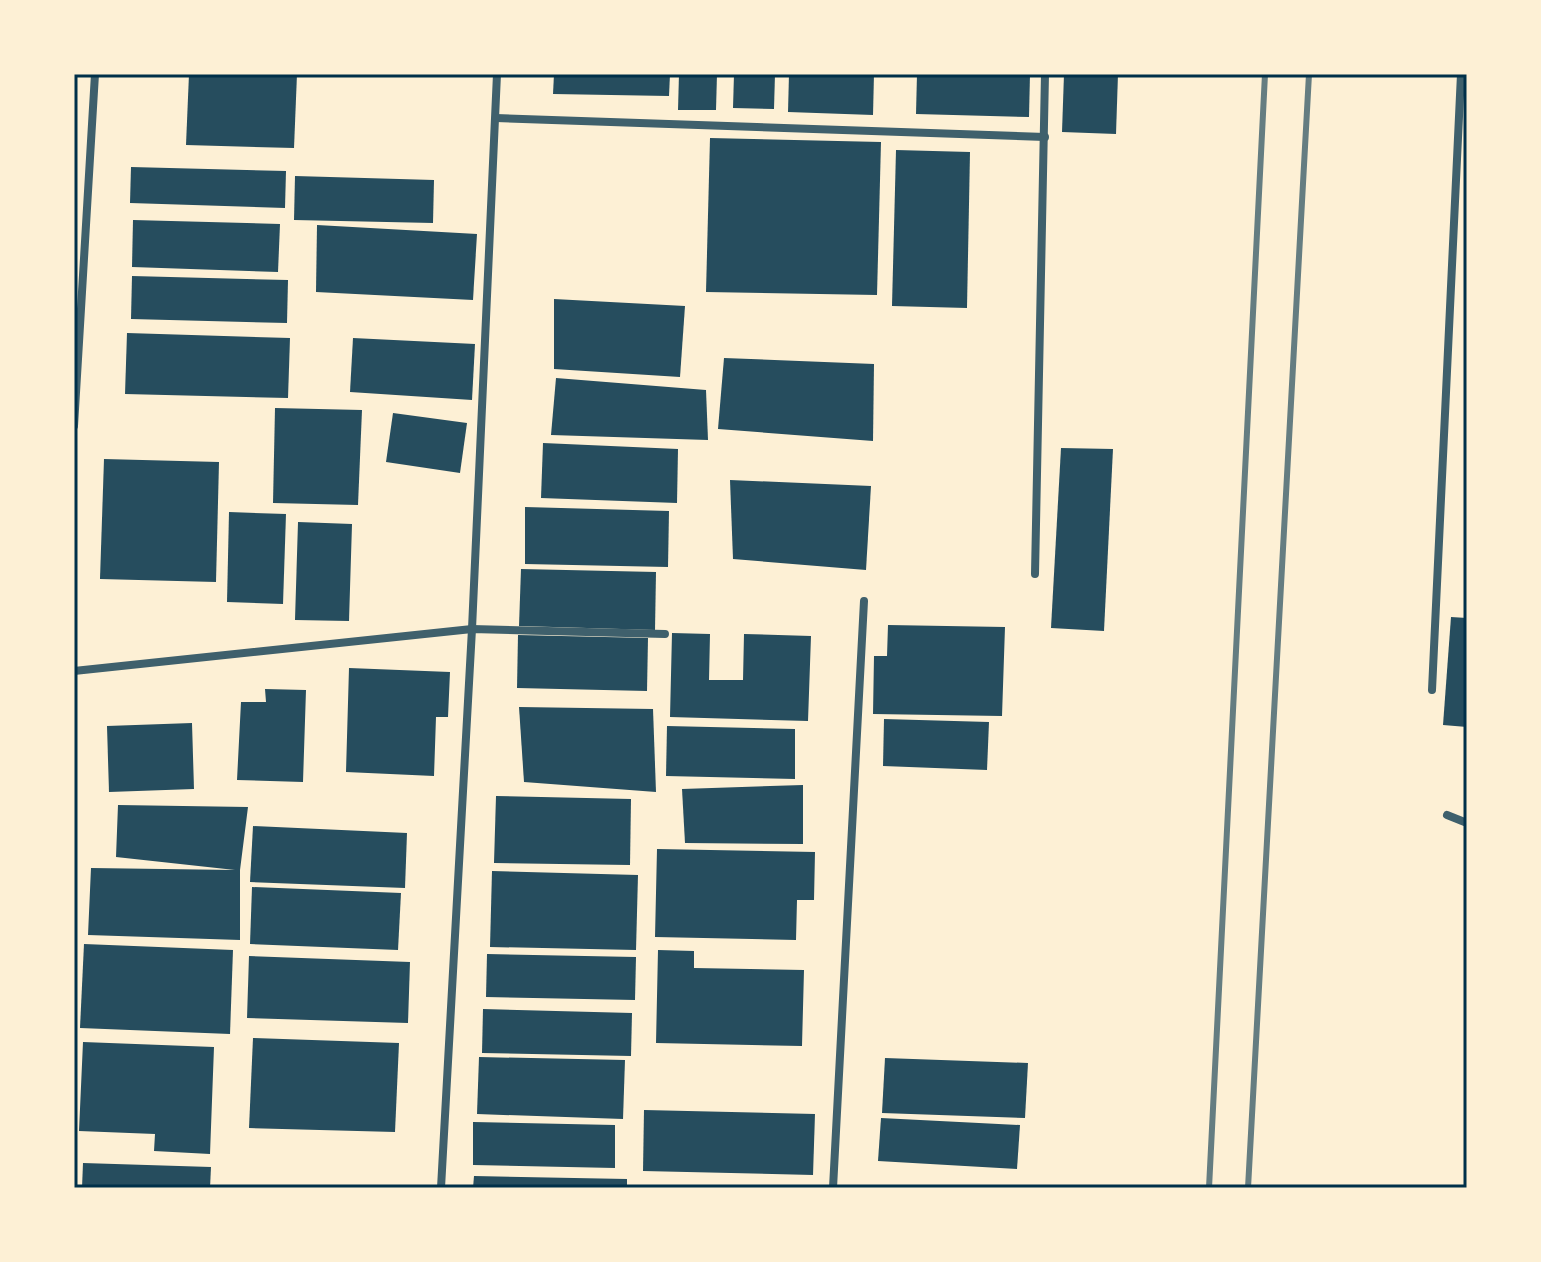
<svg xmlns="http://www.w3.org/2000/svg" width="1541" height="1262" font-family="Lato,sans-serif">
	<rect width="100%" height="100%" fill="#fdf0d5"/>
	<!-- building -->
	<g fill="#264d5e">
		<path d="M 189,74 L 297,74 L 294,148 L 186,145 Z"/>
		<path d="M 554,74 L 670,74 L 669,96 L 553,94 Z"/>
		<path d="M 679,74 L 717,74 L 716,110 L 678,110 Z"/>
		<path d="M 734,74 L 775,74 L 774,109 L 733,108 Z"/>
		<path d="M 789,74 L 874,74 L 873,115 L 788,112 Z"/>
		<path d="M 917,74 L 1030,74 L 1029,117 L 916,114 Z"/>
		<path d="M 1064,74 L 1118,74 L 1116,134 L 1062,132 Z"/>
		<path d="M 710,138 L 881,142 L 877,295 L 706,292 Z"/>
		<path d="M 896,150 L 970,152 L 967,308 L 892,306 Z"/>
		<path d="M 131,167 L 286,171 L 285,208 L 130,203 Z"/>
		<path d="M 295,176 L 434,180 L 433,223 L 294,220 Z"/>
		<path d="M 133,220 L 280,224 L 278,272 L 132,267 Z"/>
		<path d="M 317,225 L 477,234 L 473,300 L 316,292 Z"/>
		<path d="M 132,276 L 288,280 L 287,323 L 131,319 Z"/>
		<path d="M 554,299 L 685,306 L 680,377 L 554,369 Z"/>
		<path d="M 127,333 L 290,338 L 288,398 L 125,394 Z"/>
		<path d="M 353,338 L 475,344 L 472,400 L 350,392 Z"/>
		<path d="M 724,358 L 874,364 L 873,441 L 718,429 Z"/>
		<path d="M 556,378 L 706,390 L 708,440 L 551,435 Z"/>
		<path d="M 275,408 L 362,410 L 358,505 L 273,503 Z"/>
		<path d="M 393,413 L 467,423 L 460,473 L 386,462 Z"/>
		<path d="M 543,443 L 678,449 L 677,503 L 541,498 Z"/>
		<path d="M 1061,448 L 1113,449 L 1104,631 L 1051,628 Z"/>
		<path d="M 104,459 L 219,462 L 216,582 L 100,579 Z"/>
		<path d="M 730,480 L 871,486 L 866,570 L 733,559 Z"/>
		<path d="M 525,507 L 669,511 L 668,567 L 525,564 Z"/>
		<path d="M 229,512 L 286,514 L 283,604 L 227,602 Z"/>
		<path d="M 298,522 L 352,524 L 349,621 L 295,620 Z"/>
		<path d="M 521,569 L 656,572 L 655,630 L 519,626 Z"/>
		<path d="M 1451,617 L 1467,618 L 1467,727 L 1443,725 Z"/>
		<path d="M 888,625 L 1005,627 L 1002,716 L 873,714 L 874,656 L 887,656 Z"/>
		<path d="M 672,633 L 710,634 L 709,680 L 743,680 L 744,634 L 811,636 L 808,721 L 670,717 Z"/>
		<path d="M 518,635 L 648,638 L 647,691 L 517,688 Z"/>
		<path d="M 349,668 L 450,672 L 448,717 L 436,717 L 434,776 L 346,772 Z"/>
		<path d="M 265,689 L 306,690 L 303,782 L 237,780 L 241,702 L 266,702 Z"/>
		<path d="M 519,707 L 653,709 L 656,792 L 524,782 Z"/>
		<path d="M 884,719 L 989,722 L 987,770 L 883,766 Z"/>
		<path d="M 192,723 L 194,789 L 109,792 L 107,726 Z"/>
		<path d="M 667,726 L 795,729 L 795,779 L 666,776 Z"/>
		<path d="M 803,785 L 803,844 L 685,843 L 682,789 Z"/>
		<path d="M 496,796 L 631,799 L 630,865 L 494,863 Z"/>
		<path d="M 118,805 L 248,807 L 240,870 L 240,940 L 88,935 L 91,868 L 235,870 L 116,857 Z"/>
		<path d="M 253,826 L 407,833 L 405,888 L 250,882 Z"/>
		<path d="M 657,849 L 815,852 L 814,900 L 797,900 L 796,940 L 655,937 Z"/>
		<path d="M 492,871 L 638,875 L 636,950 L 490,947 Z"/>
		<path d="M 252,887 L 401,893 L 398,950 L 250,944 Z"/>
		<path d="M 84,944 L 233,950 L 230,1034 L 80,1028 Z"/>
		<path d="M 658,950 L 694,951 L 694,968 L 804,970 L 802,1046 L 656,1043 Z"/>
		<path d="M 487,954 L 636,957 L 635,1000 L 486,997 Z"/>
		<path d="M 249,956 L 410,962 L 408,1023 L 247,1018 Z"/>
		<path d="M 483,1009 L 632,1013 L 631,1056 L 482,1053 Z"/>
		<path d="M 253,1038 L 399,1043 L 395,1132 L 249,1128 Z"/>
		<path d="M 83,1042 L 214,1047 L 210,1154 L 154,1151 L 155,1134 L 79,1131 Z"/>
		<path d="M 479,1057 L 625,1060 L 623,1119 L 477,1114 Z"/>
		<path d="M 885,1058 L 1028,1063 L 1025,1118 L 882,1113 Z"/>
		<path d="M 644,1110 L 815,1114 L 813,1175 L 643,1171 Z"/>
		<path d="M 881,1118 L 1020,1125 L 1017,1169 L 878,1161 Z"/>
		<path d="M 473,1122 L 615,1125 L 615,1168 L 473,1165 Z"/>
		<path d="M 83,1163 L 211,1167 L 210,1188 L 82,1188 Z"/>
		<path d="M 474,1176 L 627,1179 L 627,1188 L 473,1188 Z"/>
	</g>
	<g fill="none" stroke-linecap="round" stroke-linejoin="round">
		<!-- minor -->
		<g stroke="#3f606c" stroke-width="8">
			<path d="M 496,118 L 1045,137"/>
			<path d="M 74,426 L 95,74"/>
			<path d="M 1035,574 L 1045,74"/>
			<path d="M 74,671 L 472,629 L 665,634"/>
			<path d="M 1432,690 L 1461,74"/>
			<path d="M 1447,815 L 1467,823"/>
			<path d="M 441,1188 L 472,629 L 497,74"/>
			<path d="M 833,1188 L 864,601"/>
		</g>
		<!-- rail -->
		<g stroke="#657d81" stroke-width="6">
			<path d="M 1209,1188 L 1265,74"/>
			<path d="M 1248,1188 L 1309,74"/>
		</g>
	</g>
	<!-- border -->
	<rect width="1541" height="1262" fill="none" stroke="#fdf0d5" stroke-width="152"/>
	<rect x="76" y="76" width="1389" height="1110" fill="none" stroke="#003049" stroke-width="3"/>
</svg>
